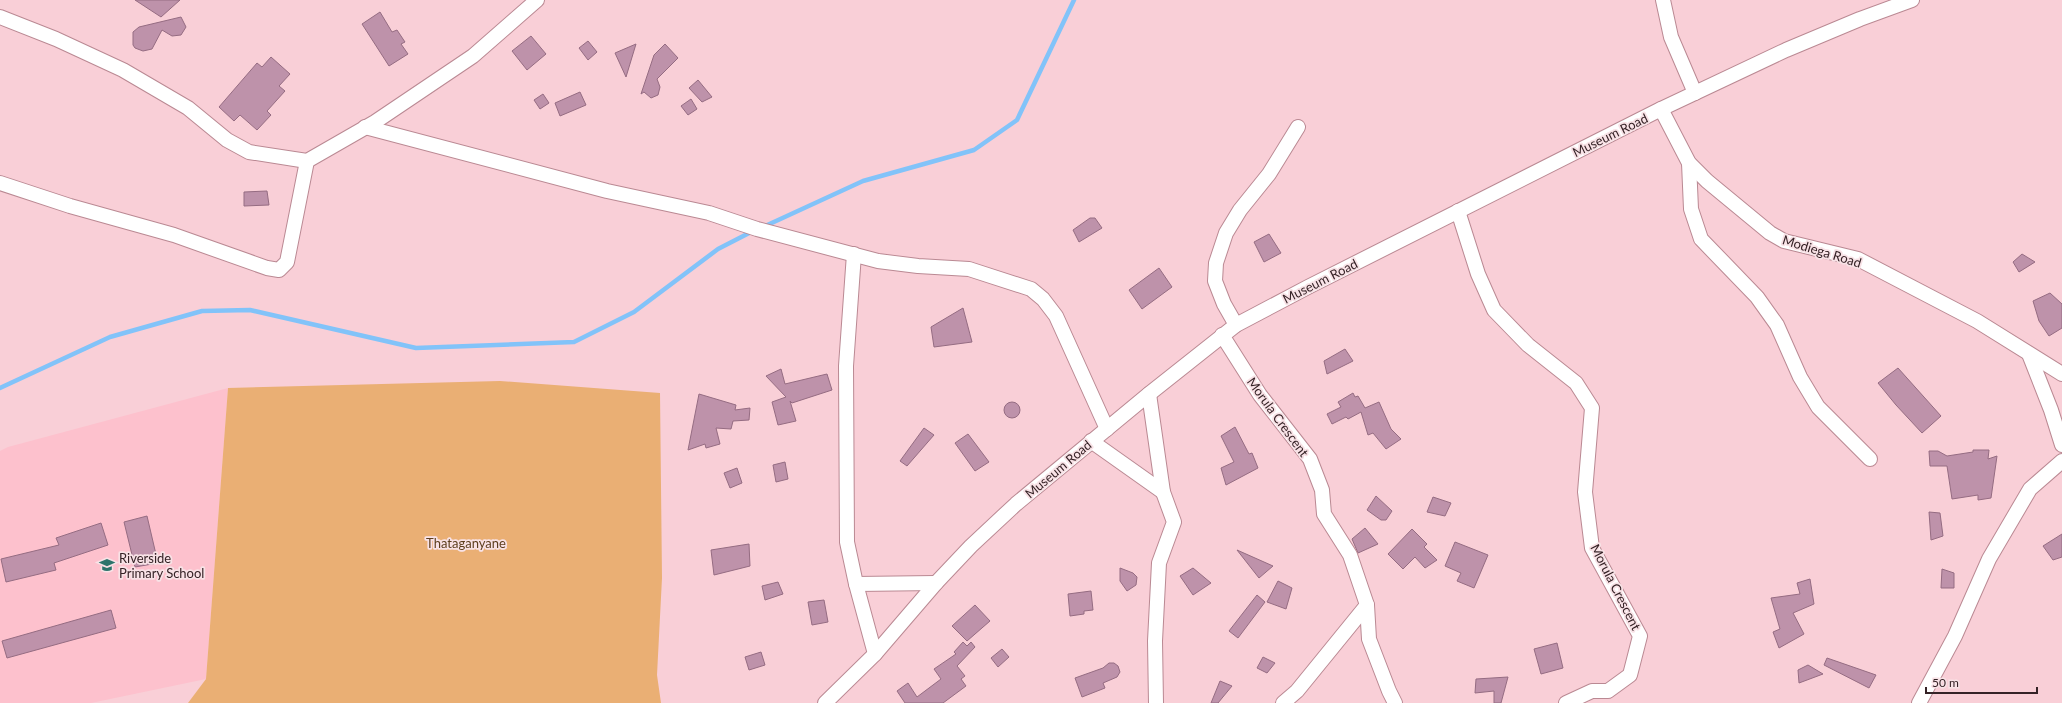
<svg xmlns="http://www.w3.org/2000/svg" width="2062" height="703" font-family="Lato,sans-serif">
	<rect width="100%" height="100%" fill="#f9cfd7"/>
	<!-- built -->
	<path fill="#fdc1cd" d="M 228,388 L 206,679 L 91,703 L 0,703 L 0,451 L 8,447 Z"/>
	<!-- green -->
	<path fill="#eaaf74" d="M 500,381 L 660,393 L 662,578 L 657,675 L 661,703 L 188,703 L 206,679 L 228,388 Z"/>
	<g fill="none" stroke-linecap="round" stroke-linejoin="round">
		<!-- stream -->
		<g stroke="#82c3f9" stroke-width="4.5">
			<path d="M 763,227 L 863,181 L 974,150 L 1017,120 L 1074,0"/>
			<path d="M 0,388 L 110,337 L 202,311 L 250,310 L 416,348 L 574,342 L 634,312 L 718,249 L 753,231"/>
		</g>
	</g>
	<!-- building -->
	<g fill="#be92aa" stroke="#956c82">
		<path d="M 135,0 L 180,0 L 161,17 Z"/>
		<path d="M 380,12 L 392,32 L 397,30 L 405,42 L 401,44 L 408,54 L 389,66 L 362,24 Z"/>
		<path d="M 181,17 L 186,27 L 181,35 L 172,36 L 162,30 L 152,49 L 143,51 L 135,48 L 133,45 L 133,32 L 139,27 Z"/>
		<path d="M 531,36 L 546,54 L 527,70 L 512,51 Z"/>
		<path d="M 588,41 L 597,52 L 588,60 L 579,48 Z"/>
		<path d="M 636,44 L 626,77 L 615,53 Z"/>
		<path d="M 665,44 L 678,58 L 657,79 L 660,87 L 658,95 L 651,98 L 644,92 L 641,94 L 654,55 Z"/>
		<path d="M 271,57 L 290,74 L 279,86 L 285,91 L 267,111 L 271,115 L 257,130 L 240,115 L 234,121 L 219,107 L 257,63 L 262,67 Z"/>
		<path d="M 698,80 L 712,97 L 702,102 L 689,88 Z"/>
		<path d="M 580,92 L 586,105 L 560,116 L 555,103 Z"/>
		<path d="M 543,94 L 549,103 L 540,109 L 534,100 Z"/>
		<path d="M 691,99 L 697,109 L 688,115 L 681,106 Z"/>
		<path d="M 267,191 L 269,205 L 244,206 L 244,192 Z"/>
		<path d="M 1090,218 L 1095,218 L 1102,228 L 1079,242 L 1073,230 Z"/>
		<path d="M 1269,234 L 1281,253 L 1264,262 L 1254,242 Z"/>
		<path d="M 2022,254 L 2035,262 L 2019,272 L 2013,262 Z"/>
		<path d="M 1159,268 L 1172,287 L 1142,309 L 1129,290 Z"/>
		<path d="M 2050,293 L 2062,304 L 2062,328 L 2049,336 L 2039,321 L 2033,301 Z"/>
		<path d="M 963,308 L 972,342 L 934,347 L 931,327 Z"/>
		<path d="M 1345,349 L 1353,361 L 1327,374 L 1324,361 Z"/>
		<path d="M 1898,368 L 1941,416 L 1922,433 L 1896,405 L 1878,383 Z"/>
		<path d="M 781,369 L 785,384 L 827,374 L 832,390 L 792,403 L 790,401 L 796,421 L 778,425 L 772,402 L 786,397 L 766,376 Z"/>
		<path d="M 1353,393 L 1355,397 L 1358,396 L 1365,408 L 1379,402 L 1391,429 L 1401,439 L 1386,449 L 1373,433 L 1368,435 L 1361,412 L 1348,419 L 1346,417 L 1332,424 L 1327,414 L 1341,407 L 1338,402 Z"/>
		<path d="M 699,394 L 736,405 L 735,410 L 750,408 L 749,420 L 733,421 L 731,429 L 716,428 L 720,444 L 706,448 L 705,444 L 688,450 Z"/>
		<circle cx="1012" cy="410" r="8"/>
		<path d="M 1235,427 L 1249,454 L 1252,453 L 1258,468 L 1226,485 L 1221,468 L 1234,462 L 1221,436 Z"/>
		<path d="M 924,428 L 934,435 L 907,466 L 900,461 Z"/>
		<path d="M 968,434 L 989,462 L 975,471 L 955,443 Z"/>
		<path d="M 1973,450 L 1989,450 L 1988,459 L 1997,456 L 1991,498 L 1978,500 L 1978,495 L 1952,499 L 1947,466 L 1930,466 L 1929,451 L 1938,451 L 1947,456 L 1973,452 Z"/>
		<path d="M 785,462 L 788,479 L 776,482 L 773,465 Z"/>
		<path d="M 737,468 L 742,483 L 730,488 L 724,473 Z"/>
		<path d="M 1376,496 L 1392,511 L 1386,520 L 1381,520 L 1367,510 Z"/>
		<path d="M 1433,497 L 1451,503 L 1445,516 L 1427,512 Z"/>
		<path d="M 1929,512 L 1940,513 L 1943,536 L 1931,540 Z"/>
		<path d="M 147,516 L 158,563 L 135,567 L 124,522 Z"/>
		<path d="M 101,523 L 108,545 L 54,563 L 56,570 L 6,582 L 1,559 L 59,545 L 56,538 Z"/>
		<path d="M 1365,528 L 1378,544 L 1358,553 L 1352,539 Z"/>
		<path d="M 1412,529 L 1427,544 L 1424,547 L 1437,560 L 1425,568 L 1415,557 L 1403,569 L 1388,554 Z"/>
		<path d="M 2062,534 L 2062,557 L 2053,560 L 2043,546 Z"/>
		<path d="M 1455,542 L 1488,555 L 1474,588 L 1457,581 L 1461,573 L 1445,566 Z"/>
		<path d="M 749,544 L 750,566 L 714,575 L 711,550 Z"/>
		<path d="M 1237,550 L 1273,566 L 1259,578 Z"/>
		<path d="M 1120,568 L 1133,573 L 1137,577 L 1136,585 L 1127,591 L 1120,581 Z"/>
		<path d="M 1193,568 L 1211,583 L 1193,595 L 1180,576 Z"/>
		<path d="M 1942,569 L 1954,573 L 1954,588 L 1941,588 Z"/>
		<path d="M 1810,579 L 1814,604 L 1793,613 L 1804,634 L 1779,648 L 1773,632 L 1780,629 L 1771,598 L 1800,594 L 1797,583 Z"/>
		<path d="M 1278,581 L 1292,588 L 1286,609 L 1267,602 Z"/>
		<path d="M 778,582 L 783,594 L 765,600 L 762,586 Z"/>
		<path d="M 1091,591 L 1093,610 L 1084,611 L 1084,614 L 1070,616 L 1068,594 Z"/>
		<path d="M 1257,595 L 1265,602 L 1238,638 L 1229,631 Z"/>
		<path d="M 824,600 L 828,622 L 812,625 L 808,602 Z"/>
		<path d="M 975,605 L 990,621 L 967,641 L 952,626 Z"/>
		<path d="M 111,610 L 116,628 L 7,658 L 2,641 Z"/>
		<path d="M 963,642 L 967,646 L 971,642 L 975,647 L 957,666 L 965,676 L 961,679 L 966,686 L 943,703 L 905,703 L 897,691 L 908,683 L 917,697 L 941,679 L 934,669 L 956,654 L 954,652 Z"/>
		<path d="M 1557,643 L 1563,668 L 1541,674 L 1534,649 Z"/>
		<path d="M 1002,649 L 1009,657 L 998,667 L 991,658 Z"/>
		<path d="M 761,652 L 765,665 L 749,670 L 745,657 Z"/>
		<path d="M 1263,657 L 1275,663 L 1267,673 L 1257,668 Z"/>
		<path d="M 1827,658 L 1876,675 L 1869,688 L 1824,665 Z"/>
		<path d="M 1109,663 L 1114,663 L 1118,666 L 1120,672 L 1117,677 L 1103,683 L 1105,688 L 1082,697 L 1075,678 L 1103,668 Z"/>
		<path d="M 1808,665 L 1823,674 L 1799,683 L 1798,670 Z"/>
		<path d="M 1508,677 L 1501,703 L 1494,703 L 1494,691 L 1475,693 L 1476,679 Z"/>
		<path d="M 1220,681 L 1232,686 L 1218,703 L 1211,703 Z"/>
	</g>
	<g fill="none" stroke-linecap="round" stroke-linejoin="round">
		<!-- minor casing -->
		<g stroke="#ba8993" stroke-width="16">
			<g id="minor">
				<path d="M 1663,0 L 1671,37 L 1695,93"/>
				<path d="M 0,17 L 56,39 L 123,70 L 188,108 L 227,140 L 249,152 L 307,161 L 375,122 L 473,56 L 537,0"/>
				<path d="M 1661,109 L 1689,163 L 1707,181 L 1770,233 L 1784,241 L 1858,259 L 1977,321 L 2062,374"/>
				<path d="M 365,127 L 607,191 L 709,213 L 757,229 L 878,261 L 918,266 L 969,269 L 1031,289 L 1043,299 L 1056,316 L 1107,429"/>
				<path d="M 1689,163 L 1691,209 L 1701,239 L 1757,297 L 1777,325 L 1800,377 L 1818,407 L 1870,459"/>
				<path d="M 0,183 L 70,206 L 174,235 L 267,268 L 279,270 L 287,262 L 307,161"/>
				<path d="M 1458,211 L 1478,274 L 1494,310 L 1528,345 L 1576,383 L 1592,408 L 1585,492 L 1592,548 L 1640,636 L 1630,675 L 1608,691 L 1592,691 L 1566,703"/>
				<path d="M 854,254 L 846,366 L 847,542 L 856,584 L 875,654"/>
				<path d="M 1236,325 L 1224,304 L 1215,281 L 1216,263 L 1226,233 L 1240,210 L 1269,174 L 1298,127"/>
				<path d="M 1222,335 L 1260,395 L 1310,459 L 1322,490 L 1324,514 L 1350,555 L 1367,605 L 1369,639 L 1389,691 L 1395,703"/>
				<path d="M 2029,354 L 2051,410 L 2062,445"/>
				<path d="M 1149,394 L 1163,492 L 1174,522 L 1159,563 L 1155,641 L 1156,703"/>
				<path d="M 1091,441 L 1163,492"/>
				<path d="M 856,584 L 936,583"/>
				<path d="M 825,703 L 875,654 L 936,583 L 971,546 L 1016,504 L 1149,394 L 1236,325 L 1308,287 L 1661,109 L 1786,50 L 1860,19 L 1912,0"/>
				<path d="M 1283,703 L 1297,691 L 1367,605"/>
				<path d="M 1919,703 L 1955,636 L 1989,559 L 2030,489 L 2062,461"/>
			</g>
		</g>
		<!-- minor -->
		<use href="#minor" stroke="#fff" stroke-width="14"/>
	</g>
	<!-- icons -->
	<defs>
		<g id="school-bare" transform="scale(1.2)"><path d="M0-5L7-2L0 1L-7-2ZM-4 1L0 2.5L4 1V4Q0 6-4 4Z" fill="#2d746c" stroke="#f8e2e6" stroke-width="2.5" paint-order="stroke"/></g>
	</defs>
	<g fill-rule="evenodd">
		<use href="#school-bare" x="107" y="565"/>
	</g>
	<g text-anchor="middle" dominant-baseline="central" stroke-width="3.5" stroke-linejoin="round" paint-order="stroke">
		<!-- street labels -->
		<g font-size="13" fill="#352226" stroke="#f8e2e6">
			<text transform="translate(1610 135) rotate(-26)">Museum Road</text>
			<text transform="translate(1822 251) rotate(17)">Modiega Road</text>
			<text transform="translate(1320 281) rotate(-27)">Museum Road</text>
			<text transform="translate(1278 417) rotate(54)">Morula Crescent</text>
			<text transform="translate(1058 469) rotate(-40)">Museum Road</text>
			<text transform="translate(1616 587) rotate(63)">Morula Crescent</text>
		</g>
		<!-- park labels -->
		<g font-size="13" fill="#5d3e1e" stroke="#f8e2e6">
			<text x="466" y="543">Thataganyane</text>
		</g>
		<!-- poi labels -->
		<g font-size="13" fill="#352226" stroke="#f8e2e6" text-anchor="start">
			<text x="119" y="558">Riverside<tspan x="119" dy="15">Primary School</tspan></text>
		</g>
	</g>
	<!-- scale -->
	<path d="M1926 687v6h111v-6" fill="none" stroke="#352226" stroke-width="2"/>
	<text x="1932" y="687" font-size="12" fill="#352226" stroke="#f8e2e6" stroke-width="3" paint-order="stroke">50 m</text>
</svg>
